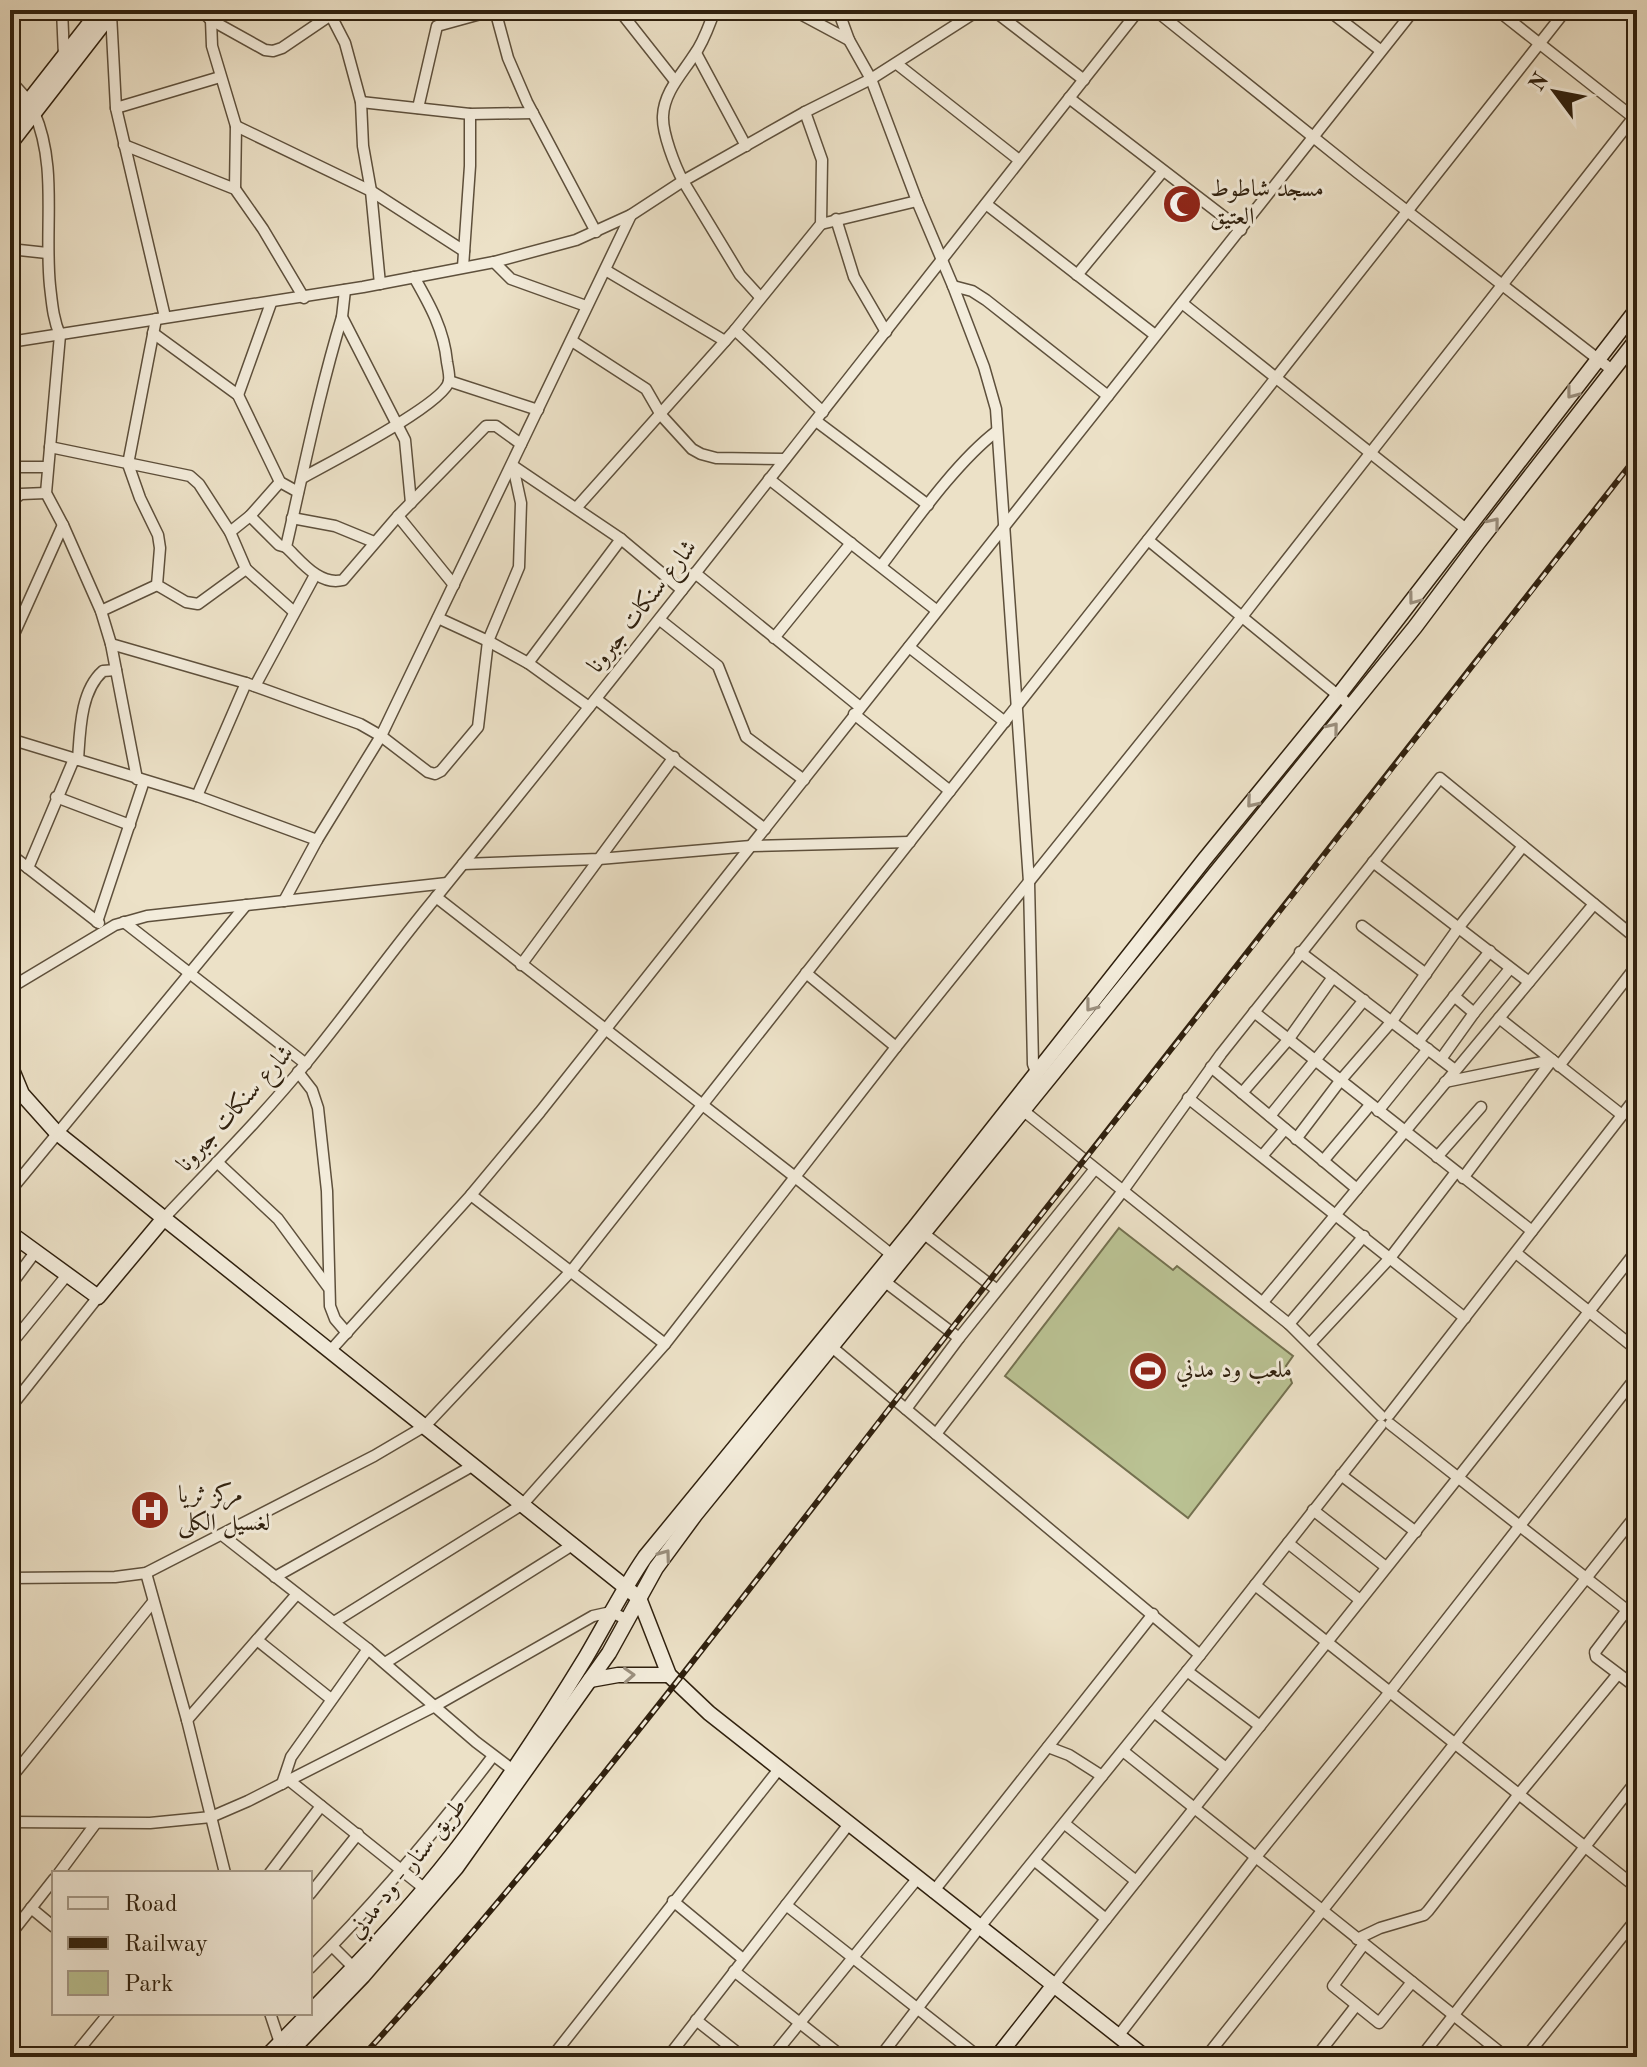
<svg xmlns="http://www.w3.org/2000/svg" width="1647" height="2067" font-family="'Old Standard TT',Amiri,serif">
	<rect width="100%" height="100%" fill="#ece1c7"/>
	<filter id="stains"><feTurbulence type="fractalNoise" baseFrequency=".0025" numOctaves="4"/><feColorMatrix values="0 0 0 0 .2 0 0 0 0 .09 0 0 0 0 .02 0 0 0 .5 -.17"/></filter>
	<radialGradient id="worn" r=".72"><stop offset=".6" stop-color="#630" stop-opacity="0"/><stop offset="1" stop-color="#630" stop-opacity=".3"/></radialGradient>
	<!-- park -->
	<path fill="#bac293" stroke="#747150" stroke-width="2" d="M 1119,1228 L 1173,1270 L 1177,1266 L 1293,1356 L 1286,1366 L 1292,1383 L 1188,1518 L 1005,1376 Z"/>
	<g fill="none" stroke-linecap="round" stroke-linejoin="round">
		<!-- street casing -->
		<g stroke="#5e503c" stroke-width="13">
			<g id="street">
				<path d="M 62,10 L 64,56"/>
				<path d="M 200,10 L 211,20 L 265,50 L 273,51 L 282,48 L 338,10"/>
				<path d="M 328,10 L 345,43 L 361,102 L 363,146 L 371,191 L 380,284"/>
				<path d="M 619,10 L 675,81"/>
				<path d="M 715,10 C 709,25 704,42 694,55 C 682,74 664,92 663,116 C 662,133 675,166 683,181 L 740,275 L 760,297"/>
				<path d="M 793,10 L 849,40"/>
				<path d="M 838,10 L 849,40 L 871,79 L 917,201 L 953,286 L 984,367 L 996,409 L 1029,882 L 1033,1064 L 1037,1075"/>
				<path d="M 993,10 L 1084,80"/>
				<path d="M 1155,10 L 1358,173 L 1612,370"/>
				<path d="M 1328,10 L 1380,50"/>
				<path d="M 1497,10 L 1634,118"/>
				<path d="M 111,14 L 116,108 L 165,317"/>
				<path d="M 211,20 L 212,46 L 236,126 L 235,189"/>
				<path d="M 696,53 L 746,146"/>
				<path d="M 897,64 L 1019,160"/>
				<path d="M 10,80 L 28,100"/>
				<path d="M 1069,98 L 1241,230"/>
				<path d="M 361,102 L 470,114 L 533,113"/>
				<path d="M 116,108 L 220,77"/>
				<path d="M 418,108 L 437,26 L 495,10 L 508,58 L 527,102 L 596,232"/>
				<path d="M 34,112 C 58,166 44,228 50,286 C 52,303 53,319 60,335 L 46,493 L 63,525 L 101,611 L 111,644 L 137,779"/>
				<path d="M 236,126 L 371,191 L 464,251"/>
				<path d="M 124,145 L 235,189 L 263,229 L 304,298"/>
				<path d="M 986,204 L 1155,335"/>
				<path d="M 836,219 L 854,277 L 886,332"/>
				<path d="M 821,224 L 917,201"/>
				<path d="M 10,249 L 47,253"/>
				<path d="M 494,262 L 511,279 L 586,306"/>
				<path d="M 463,267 L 470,166 L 470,114"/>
				<path d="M 10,268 L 16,250"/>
				<path d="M 607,271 L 725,341"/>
				<path d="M 1077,275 L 1163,171"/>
				<path d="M 953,286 L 972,291 L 986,300 L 1108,396"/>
				<path d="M 345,290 L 342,317 L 405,440 L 411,503"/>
				<path d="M 1182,303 L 1466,529"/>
				<path d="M 342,317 C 319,393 304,469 286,547 C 301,561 319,586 343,580 L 398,516 L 486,426 L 496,426 L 521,444"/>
				<path d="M 156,319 L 128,464 L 140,498 L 158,535 L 160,548 L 157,585 L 186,602 L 198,604 L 246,569"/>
				<path d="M 735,330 L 823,412"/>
				<path d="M 153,333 L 238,395 L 280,482 L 298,492"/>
				<path d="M 572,341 L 646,389 L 661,415 L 692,449 L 701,454 L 716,458 L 785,459"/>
				<path d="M 10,342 L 363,287 L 494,262 L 576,240 L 631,215 L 683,181 L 805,112 L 871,79 L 979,10"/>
				<path d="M 449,381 L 538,410"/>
				<path d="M 238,395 L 271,303"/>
				<path d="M 816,421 L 928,505"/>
				<path d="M 50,447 L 190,476 L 199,484 L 230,532 L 246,569 L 293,611"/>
				<path d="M 513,466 L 621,539 L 682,590"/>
				<path d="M 10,467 L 47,467"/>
				<path d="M 302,478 C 327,464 445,404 449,381 C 450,376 448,368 447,362 C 444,330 430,305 414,277"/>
				<path d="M 769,479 L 936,610"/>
				<path d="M 10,502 L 21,494 L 46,493"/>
				<path d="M 577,507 L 735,330 L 821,224 L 822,160 L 805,112"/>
				<path d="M 250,516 L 279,545 L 286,547"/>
				<path d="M 398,516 L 454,585"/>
				<path d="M 292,518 L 335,526 L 374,542"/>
				<path d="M 230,532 L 250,516 L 280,482"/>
				<path d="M 1148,540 L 1351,706"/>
				<path d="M 881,566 C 913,524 956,462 997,431"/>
				<path d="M 695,573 L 860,707"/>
				<path d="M 101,611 L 157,585"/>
				<path d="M 438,618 L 488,641 L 528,663 L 589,707"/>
				<path d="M 660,620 L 718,666 L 746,737 L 804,780"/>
				<path d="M 774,638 L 851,543"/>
				<path d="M 10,643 L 63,525"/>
				<path d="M 111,644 L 246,683 L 360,724 L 381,736 L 428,772 L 435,774 L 441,771 L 478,727 L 488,641 L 519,567 L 521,503 L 513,466"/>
				<path d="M 909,647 L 1005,722"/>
				<path d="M 528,663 L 621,539"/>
				<path d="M 255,686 L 315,575"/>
				<path d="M 596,699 L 765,829"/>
				<path d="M 854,714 L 950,791"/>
				<path d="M 10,739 L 197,796 L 317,840"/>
				<path d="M 78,760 C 80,732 80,691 103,671 L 116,670"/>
				<path d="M 197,796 L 246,683"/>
				<path d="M 56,797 L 130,825"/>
				<path d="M 10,854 L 99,923"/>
				<path d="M 1373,862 L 1529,982"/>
				<path d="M 463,864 L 599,859 L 751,846 L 910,842"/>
				<path d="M 28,868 L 74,759"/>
				<path d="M 436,897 L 795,1177 L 892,1255"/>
				<path d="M 284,901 L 317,840 L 381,736 L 631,215"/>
				<path d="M 97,922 L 144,781"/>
				<path d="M 124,922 L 306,1064"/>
				<path d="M 1362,926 L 1426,974"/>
				<path d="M 1300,952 L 1455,1070"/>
				<path d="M 521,965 L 674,757"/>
				<path d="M 806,973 L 896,1047"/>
				<path d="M 10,988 L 115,925 L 147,916 L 447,883"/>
				<path d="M 1254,1012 L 1532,1231"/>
				<path d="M 1474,1013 L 1508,971"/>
				<path d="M 1499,1018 L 1622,1115"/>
				<path d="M 1418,1042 L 1490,951"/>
				<path d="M 1441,1059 L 1474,1013 L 1454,996"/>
				<path d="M 1559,1066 L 1637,965"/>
				<path d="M 1211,1067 L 1357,1189"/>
				<path d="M 298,1072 L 312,1090 L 318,1108 L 327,1191 L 330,1306 L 335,1319 L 347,1333"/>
				<path d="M 1445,1082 L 1552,1060"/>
				<path d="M 1242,1093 L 1288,1040 L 1333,977"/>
				<path d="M 1188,1098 L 1465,1318"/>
				<path d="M 1020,1108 L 1289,1324 L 1381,1416"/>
				<path d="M 1378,1111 L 1428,1049"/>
				<path d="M 1270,1116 L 1364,1000"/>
				<path d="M 1296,1139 L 1340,1081 L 1392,1021 L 1459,927 L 1523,846"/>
				<path d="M 1263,1155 L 1285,1129"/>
				<path d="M 1437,1157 L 1481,1107"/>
				<path d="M 1323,1161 L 1370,1105"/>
				<path d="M 217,1162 L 278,1219 L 328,1287"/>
				<path d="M 1463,1178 L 1552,1060"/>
				<path d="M 10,1191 L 246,905"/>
				<path d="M 471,1195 L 665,1344"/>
				<path d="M 165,1217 C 213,1166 263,1116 307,1062 C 352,1007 392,950 437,896 C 675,604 904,305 1139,10"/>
				<path d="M 923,1233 L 997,1290"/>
				<path d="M 1516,1253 L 1637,1350"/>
				<path d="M 884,1281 L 959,1338"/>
				<path d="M 10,1286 L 36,1251"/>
				<path d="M 1263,1302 L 1594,904"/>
				<path d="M 1289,1324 L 1364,1236"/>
				<path d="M 827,1343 L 1200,1655"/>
				<path d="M 1310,1344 L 1390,1258 L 1456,1172"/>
				<path d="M 10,1345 L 67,1275"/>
				<path d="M 331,1350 L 471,1195 L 540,1112 L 1414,10"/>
				<path d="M 10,1408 L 98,1297"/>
				<path d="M 906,1409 L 959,1338 L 1094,1170"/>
				<path d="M 1389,1415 L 1637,1096"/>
				<path d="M 1390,1424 L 1637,1618"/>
				<path d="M 936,1434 L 1122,1192 L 1221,1054 L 1440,778 L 1637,939"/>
				<path d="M 1341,1475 L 1416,1532"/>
				<path d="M 1313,1510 L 1386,1567"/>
				<path d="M 222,1535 L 368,1649 L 476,1742 L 513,1770"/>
				<path d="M 1288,1543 L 1360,1600"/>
				<path d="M 146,1573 L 187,1720 L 225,1873"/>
				<path d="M 275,1577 L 474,1465"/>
				<path d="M 10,1578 L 115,1577 L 146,1573 L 374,1456 L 425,1426 L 572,1270 L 1566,10"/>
				<path d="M 1255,1585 L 1637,1888"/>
				<path d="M 1627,1610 L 1595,1652 L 1596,1657 L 1637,1688"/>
				<path d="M 334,1622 L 523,1504 L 665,1344 L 896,1047 L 1241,618 L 1637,113"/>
				<path d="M 257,1640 L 331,1699"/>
				<path d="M 385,1663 L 574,1544"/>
				<path d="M 1187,1671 L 1260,1726"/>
				<path d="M 1154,1712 L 1226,1768"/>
				<path d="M 187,1720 L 297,1594"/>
				<path d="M 1048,1747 L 1069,1755 L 1102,1776"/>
				<path d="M 1123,1751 L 1506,2057"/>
				<path d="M 10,1779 L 153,1602"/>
				<path d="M 290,1781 L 425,1889"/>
				<path d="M 282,1784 L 291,1757 L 368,1649"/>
				<path d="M 10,1822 L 150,1823 L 211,1817 L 248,1801 L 435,1706 L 593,1616 L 611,1612 L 628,1620"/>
				<path d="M 1065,1824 L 1136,1881"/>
				<path d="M 1035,1861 L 1106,1919"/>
				<path d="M 59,1873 L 96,1823"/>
				<path d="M 270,1873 L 321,1806"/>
				<path d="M 933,1892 L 1153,1614"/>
				<path d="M 310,1894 L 358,1834"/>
				<path d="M 673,1901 L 743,1959"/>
				<path d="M 786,1905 L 979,2057"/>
				<path d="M 31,1908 L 54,1927"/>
				<path d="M 10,1935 L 54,1879"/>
				<path d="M 1357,1939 L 1380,1928 L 1424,1915 L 1428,1911 L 1519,1794 L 1618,1674"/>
				<path d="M 1364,1944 L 1333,1986 L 1379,2023 L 1412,1982"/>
				<path d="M 332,1946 L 354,1968"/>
				<path d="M 310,1968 C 376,1902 437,1830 493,1756"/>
				<path d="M 734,1971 L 843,2057"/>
				<path d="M 1053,1986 C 1247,1740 1445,1498 1637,1250"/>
				<path d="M 270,2013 L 280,2043"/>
				<path d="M 696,2020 L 743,2057"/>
				<path d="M 1119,2035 L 1255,1858 L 1389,1693 L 1637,1376"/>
				<path d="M 73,2057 L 109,2013"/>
				<path d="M 552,2057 L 779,1769"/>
				<path d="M 668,2057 L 849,1824"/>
				<path d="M 772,2057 L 917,1879"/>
				<path d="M 880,2057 L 979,1928 L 1200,1655 L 1381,1425"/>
				<path d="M 1118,2057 L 1128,2043"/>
				<path d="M 1206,2057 L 1637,1514"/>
				<path d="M 1316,2057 L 1355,2007"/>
				<path d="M 1421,2057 L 1637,1780"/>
				<path d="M 1526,2057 L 1637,1918"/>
				<path d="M 1631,2057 L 1637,2050"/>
			</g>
		</g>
		<!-- secondary casing -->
		<g stroke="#2f200e" stroke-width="17">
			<g id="secondary">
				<path d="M 10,125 L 100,10"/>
				<path d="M 10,144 L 114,10"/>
				<path d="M 10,1065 L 22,1094 L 56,1132 L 639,1598 L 669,1675 L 709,1713 L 1145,2057"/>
				<path d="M 10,1233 L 98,1297 L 165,1217"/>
				<path d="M 590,1680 L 618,1675 L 669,1675"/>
				<path d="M 266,2057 C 338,1984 410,1913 471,1830 C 512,1774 550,1716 586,1657 C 606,1623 623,1589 645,1557 L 915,1227 L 1204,860 L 1338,696 L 1637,309"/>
				<path d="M 285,2057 L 363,1976 L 456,1868 L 609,1653 L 656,1568 L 695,1515 L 1415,627 L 1478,543 L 1637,339"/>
				<path d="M 997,2057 L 1053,1986"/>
			</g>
		</g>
		<!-- street -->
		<use href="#street" stroke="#f3ecdb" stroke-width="10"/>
		<!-- secondary -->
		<use href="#secondary" stroke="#f3ecdb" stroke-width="14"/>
		<!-- rail casing -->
		<g stroke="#2f200e" stroke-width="6">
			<path id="rail" d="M 362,2057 C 586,1812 783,1542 989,1281 C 1206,1007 1422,732 1637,456"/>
		</g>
		<!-- rail -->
		<use href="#rail" stroke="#f3ecdb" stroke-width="3" stroke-dasharray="9" stroke-linecap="butt"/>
	</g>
	<!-- one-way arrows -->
	<defs><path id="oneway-chevron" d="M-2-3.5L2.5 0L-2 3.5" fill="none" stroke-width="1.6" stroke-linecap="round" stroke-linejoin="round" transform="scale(2)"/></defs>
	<g stroke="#9b907f">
		<use href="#oneway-chevron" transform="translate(1572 393) rotate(128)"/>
		<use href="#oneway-chevron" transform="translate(1494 523) rotate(-51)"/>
		<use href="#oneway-chevron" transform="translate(1414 599) rotate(127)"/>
		<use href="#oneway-chevron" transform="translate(1333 728) rotate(-51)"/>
		<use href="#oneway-chevron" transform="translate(1252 802) rotate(130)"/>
		<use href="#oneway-chevron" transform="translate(1091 1006) rotate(128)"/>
		<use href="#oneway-chevron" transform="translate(665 1555) rotate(-54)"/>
		<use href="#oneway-chevron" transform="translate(629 1675) rotate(-3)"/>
	</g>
	<!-- icons -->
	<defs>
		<g id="mosque-disc" transform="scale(2)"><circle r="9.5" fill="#8f2418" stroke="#f3ecdb"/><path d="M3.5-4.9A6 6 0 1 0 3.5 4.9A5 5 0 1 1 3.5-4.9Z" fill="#fff"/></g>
		<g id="stadium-disc" transform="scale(2)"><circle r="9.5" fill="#8f2418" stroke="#f3ecdb"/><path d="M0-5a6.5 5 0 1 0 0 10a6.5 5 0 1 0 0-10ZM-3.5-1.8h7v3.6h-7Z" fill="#fff"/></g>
		<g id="hospital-disc" transform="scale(2)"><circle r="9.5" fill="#8f2418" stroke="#f3ecdb"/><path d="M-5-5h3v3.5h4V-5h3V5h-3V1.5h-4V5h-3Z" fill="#fff"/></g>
	</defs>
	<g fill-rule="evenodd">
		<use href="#mosque-disc" x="1182" y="204"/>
		<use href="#stadium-disc" x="1148" y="1371"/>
		<use href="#hospital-disc" x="150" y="1510"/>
	</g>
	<g text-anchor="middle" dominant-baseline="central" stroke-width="6" stroke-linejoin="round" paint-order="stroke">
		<!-- poi labels -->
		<g font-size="24" fill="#2f200e" stroke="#f3ecdb" text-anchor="start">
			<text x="1210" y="190">مسجد شاطوط<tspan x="1210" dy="28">العتيق</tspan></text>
			<text x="1176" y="1371">ملعب ود مدني</text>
			<text x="178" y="1496">مركز ثريا<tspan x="178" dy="28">لغسيل الكلى</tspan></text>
		</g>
		<!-- street labels -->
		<g font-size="24" fill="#2f200e" stroke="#f3ecdb">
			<text transform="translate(643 607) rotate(-52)">شارع سنكات جبرونا</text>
			<text transform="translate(236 1109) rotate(-48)">شارع سنكات جبرونا</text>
			<text transform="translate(408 1869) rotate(-51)">طريق سنار - ود مدني</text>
		</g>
	</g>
	<!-- margin -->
	<rect width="1647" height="2067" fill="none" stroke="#ece1c7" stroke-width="40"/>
	<rect x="12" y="12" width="1623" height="2043" fill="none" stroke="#2f200e" stroke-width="4"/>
	<rect x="20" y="20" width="1607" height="2027" fill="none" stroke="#2f200e" stroke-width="2"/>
	<!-- legend -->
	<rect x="52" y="1871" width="260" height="144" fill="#f3ecdb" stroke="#a59a89" stroke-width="2"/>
	<rect x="68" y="1897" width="40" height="12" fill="#f3ecdb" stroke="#a59a89" stroke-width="2"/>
	<text x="124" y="1911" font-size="24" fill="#2f200e">Road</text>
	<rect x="68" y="1937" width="40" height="12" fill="#2f200e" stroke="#a59a89" stroke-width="2"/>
	<text x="124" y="1951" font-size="24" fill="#2f200e">Railway</text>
	<rect x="68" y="1971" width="40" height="24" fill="#bac293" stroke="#a59a89" stroke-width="2"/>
	<text x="124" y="1991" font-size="24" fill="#2f200e">Park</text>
	<!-- north arrow -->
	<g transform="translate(1555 92) rotate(302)" stroke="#f3ecdb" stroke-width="6" paint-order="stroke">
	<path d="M0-6L14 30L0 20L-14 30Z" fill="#2f200e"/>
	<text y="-12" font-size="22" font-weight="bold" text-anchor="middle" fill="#2f200e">N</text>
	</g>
	<rect width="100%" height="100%" filter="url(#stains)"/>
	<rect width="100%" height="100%" fill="url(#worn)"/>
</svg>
